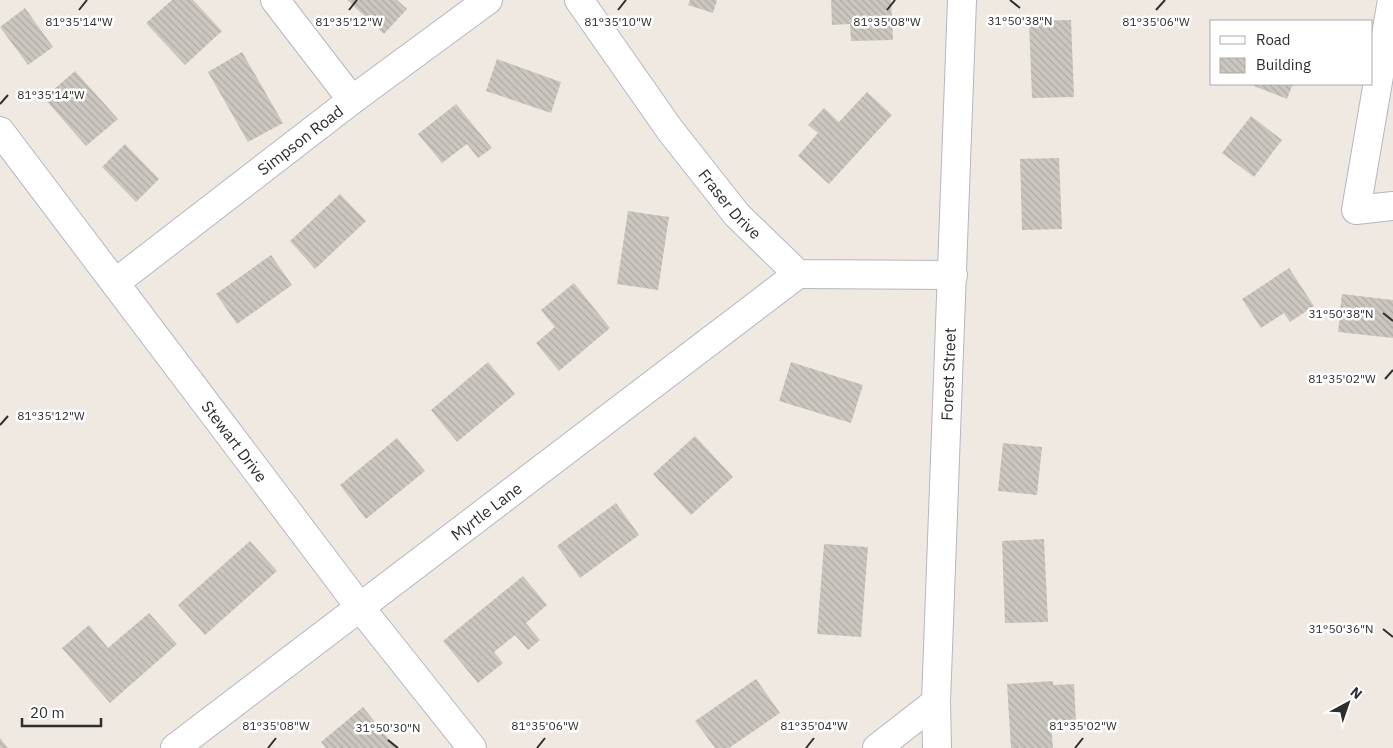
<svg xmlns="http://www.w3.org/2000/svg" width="1393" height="748" font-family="'IBM Plex Sans',sans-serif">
	<defs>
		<pattern id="building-back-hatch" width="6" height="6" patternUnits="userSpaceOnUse" patternTransform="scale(1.25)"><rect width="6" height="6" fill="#cbc7bf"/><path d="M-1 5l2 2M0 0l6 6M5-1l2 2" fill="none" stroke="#afaba4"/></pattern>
	</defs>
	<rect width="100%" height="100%" fill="#efe9e1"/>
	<!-- building -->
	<g fill="url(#building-back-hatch)">
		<path d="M 172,0 L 193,0 L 222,31 L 185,65 L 146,23 Z"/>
		<path d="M 347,0 L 397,0 L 407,9 L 384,34 Z"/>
		<path d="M 690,0 L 717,0 L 713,13 L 688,5 Z"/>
		<path d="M 831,0 L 891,0 L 893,40 L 851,41 L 850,24 L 832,25 Z"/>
		<path d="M 25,8 L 53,47 L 28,65 L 0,27 Z"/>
		<path d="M 1071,20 L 1074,97 L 1032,98 L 1029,21 Z"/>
		<path d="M 242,52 L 283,123 L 248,142 L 208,72 Z"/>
		<path d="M 497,59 L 561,82 L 551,113 L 486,91 Z"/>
		<path d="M 75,71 L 118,119 L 86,146 L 44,98 Z"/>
		<path d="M 1254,84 L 1293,84 L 1287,99 L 1254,86 Z"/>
		<path d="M 867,92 L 892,115 L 829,184 L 798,156 L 818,133 L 808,125 L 824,108 L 839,122 Z"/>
		<path d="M 456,104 L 492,148 L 478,158 L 467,144 L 442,163 L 418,134 Z"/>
		<path d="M 1251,116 L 1282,140 L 1254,177 L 1222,153 Z"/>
		<path d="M 125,144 L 159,179 L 136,202 L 102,167 Z"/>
		<path d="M 1059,158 L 1062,229 L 1022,230 L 1020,159 Z"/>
		<path d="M 340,194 L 366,221 L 315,269 L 290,241 Z"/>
		<path d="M 628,211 L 669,217 L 658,290 L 617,284 Z"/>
		<path d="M 271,255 L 292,285 L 237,324 L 216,294 Z"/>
		<path d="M 1289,268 L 1314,306 L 1290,322 L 1284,313 L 1261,328 L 1242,299 Z"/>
		<path d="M 574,283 L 610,328 L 559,371 L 536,343 L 555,327 L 541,310 Z"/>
		<path d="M 1342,294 L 1393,300 L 1393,338 L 1338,332 Z"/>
		<path d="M 488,362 L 515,394 L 457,442 L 431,410 Z"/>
		<path d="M 791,362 L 863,385 L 851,423 L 779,401 Z"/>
		<path d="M 695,436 L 733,477 L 691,515 L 653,474 Z"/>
		<path d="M 397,438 L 425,471 L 366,519 L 340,485 Z"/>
		<path d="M 1003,443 L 1042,447 L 1037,495 L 998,491 Z"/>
		<path d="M 616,503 L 639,535 L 580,578 L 557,546 Z"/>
		<path d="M 1044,539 L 1048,622 L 1005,623 L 1002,541 Z"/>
		<path d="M 250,541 L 277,571 L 205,635 L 178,605 Z"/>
		<path d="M 824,544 L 868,547 L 861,637 L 817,634 Z"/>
		<path d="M 523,576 L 547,605 L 526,623 L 540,640 L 528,650 L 515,635 L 494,652 L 503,663 L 478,683 L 443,641 Z"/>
		<path d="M 149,613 L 177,644 L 110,703 L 62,648 L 89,625 L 108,648 Z"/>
		<path d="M 756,679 L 780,713 L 729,748 L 715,748 L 695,721 Z"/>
		<path d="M 1053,681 L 1053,685 L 1074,684 L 1076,723 L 1051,724 L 1053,748 L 1011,748 L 1007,684 Z"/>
		<path d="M 363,707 L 396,748 L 326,748 L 321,742 Z"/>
		<path d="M 0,738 L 8,748 L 0,748 Z"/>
	</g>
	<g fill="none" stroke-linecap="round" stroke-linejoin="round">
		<!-- minor casing -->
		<g stroke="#b4b7c1" stroke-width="30">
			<g id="minor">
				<path d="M 275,0 L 352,100"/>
				<path id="s1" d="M 579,0 L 670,130 L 737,215 L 798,274 L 953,275"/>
				<path d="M 1392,0 L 1356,210 L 1393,206"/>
				<path id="s2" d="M 0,131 L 359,606 L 472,748"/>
				<path id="s3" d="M 115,283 L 352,100 L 488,0"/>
				<path id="s4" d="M 175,748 L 798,274"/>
				<path d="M 877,748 L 936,702"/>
				<path id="s5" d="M 937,748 L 936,702 L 962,0"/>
			</g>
		</g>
		<!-- minor -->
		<use href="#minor" stroke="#fff" stroke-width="28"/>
	</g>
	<!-- ticks -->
	<path fill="none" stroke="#2e2e2e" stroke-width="2" d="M 1010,0 L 1020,8M 79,10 L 87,0M 349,10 L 357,0M 618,10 L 626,0M 887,10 L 895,0M 1156,10 L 1165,0M 0,104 L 8,95M 1383,313 L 1393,321M 1385,379 L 1393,370M 0,425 L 8,416M 1383,629 L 1393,637M 388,740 L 398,748M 268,748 L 276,738M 537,748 L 545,738M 806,748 L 814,738M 1075,748 L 1083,738"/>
	<g text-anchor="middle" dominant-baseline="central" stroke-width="5" stroke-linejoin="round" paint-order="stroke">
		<!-- street labels -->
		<g font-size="16" fill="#2e2e2e" stroke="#fff">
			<text stroke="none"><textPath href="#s3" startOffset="234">Simpson Road</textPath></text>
			<text stroke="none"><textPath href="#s1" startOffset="254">Fraser Drive</textPath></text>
			<text stroke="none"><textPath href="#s5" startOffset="374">Forest Street</textPath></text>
			<text stroke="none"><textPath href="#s2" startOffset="389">Stewart Drive</textPath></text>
			<text stroke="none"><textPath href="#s4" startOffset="391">Myrtle Lane</textPath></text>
		</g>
	</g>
	<g font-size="12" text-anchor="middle" fill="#2e2e2e" stroke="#fff" stroke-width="5" stroke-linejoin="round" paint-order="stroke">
		<text x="1020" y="25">31°50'38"N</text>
		<text x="79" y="26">81°35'14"W</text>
		<text x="349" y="26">81°35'12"W</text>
		<text x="618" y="26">81°35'10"W</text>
		<text x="887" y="26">81°35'08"W</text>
		<text x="1156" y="26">81°35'06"W</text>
		<text x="51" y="99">81°35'14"W</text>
		<text x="1341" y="318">31°50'38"N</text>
		<text x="1342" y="383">81°35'02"W</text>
		<text x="51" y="420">81°35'12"W</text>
		<text x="1341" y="633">31°50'36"N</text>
		<text x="276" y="730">81°35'08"W</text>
		<text x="545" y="730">81°35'06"W</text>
		<text x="814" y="730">81°35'04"W</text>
		<text x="1083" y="730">81°35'02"W</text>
		<text x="388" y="732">31°50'30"N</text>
	</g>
	<!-- legend -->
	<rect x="1210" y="20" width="162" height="65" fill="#ffffff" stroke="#ababab"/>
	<rect x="1220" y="36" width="25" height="8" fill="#ffffff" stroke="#ababab"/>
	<text x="1256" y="45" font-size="15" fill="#2e2e2e">Road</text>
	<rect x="1220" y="58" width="25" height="15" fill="url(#building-back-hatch)" stroke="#ababab"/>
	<text x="1256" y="70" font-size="15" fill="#2e2e2e">Building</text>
	<!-- north arrow -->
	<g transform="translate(1348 703) rotate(40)" stroke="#ffffff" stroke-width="4" paint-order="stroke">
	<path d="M0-4L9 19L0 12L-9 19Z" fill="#2e2e2e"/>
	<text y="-8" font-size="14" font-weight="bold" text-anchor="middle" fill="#2e2e2e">N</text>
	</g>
	<!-- scale -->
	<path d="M22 718v8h79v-8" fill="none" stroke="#2e2e2e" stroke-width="2.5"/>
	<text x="30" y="718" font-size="15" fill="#2e2e2e" stroke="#ffffff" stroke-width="4" paint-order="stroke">20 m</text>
</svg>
